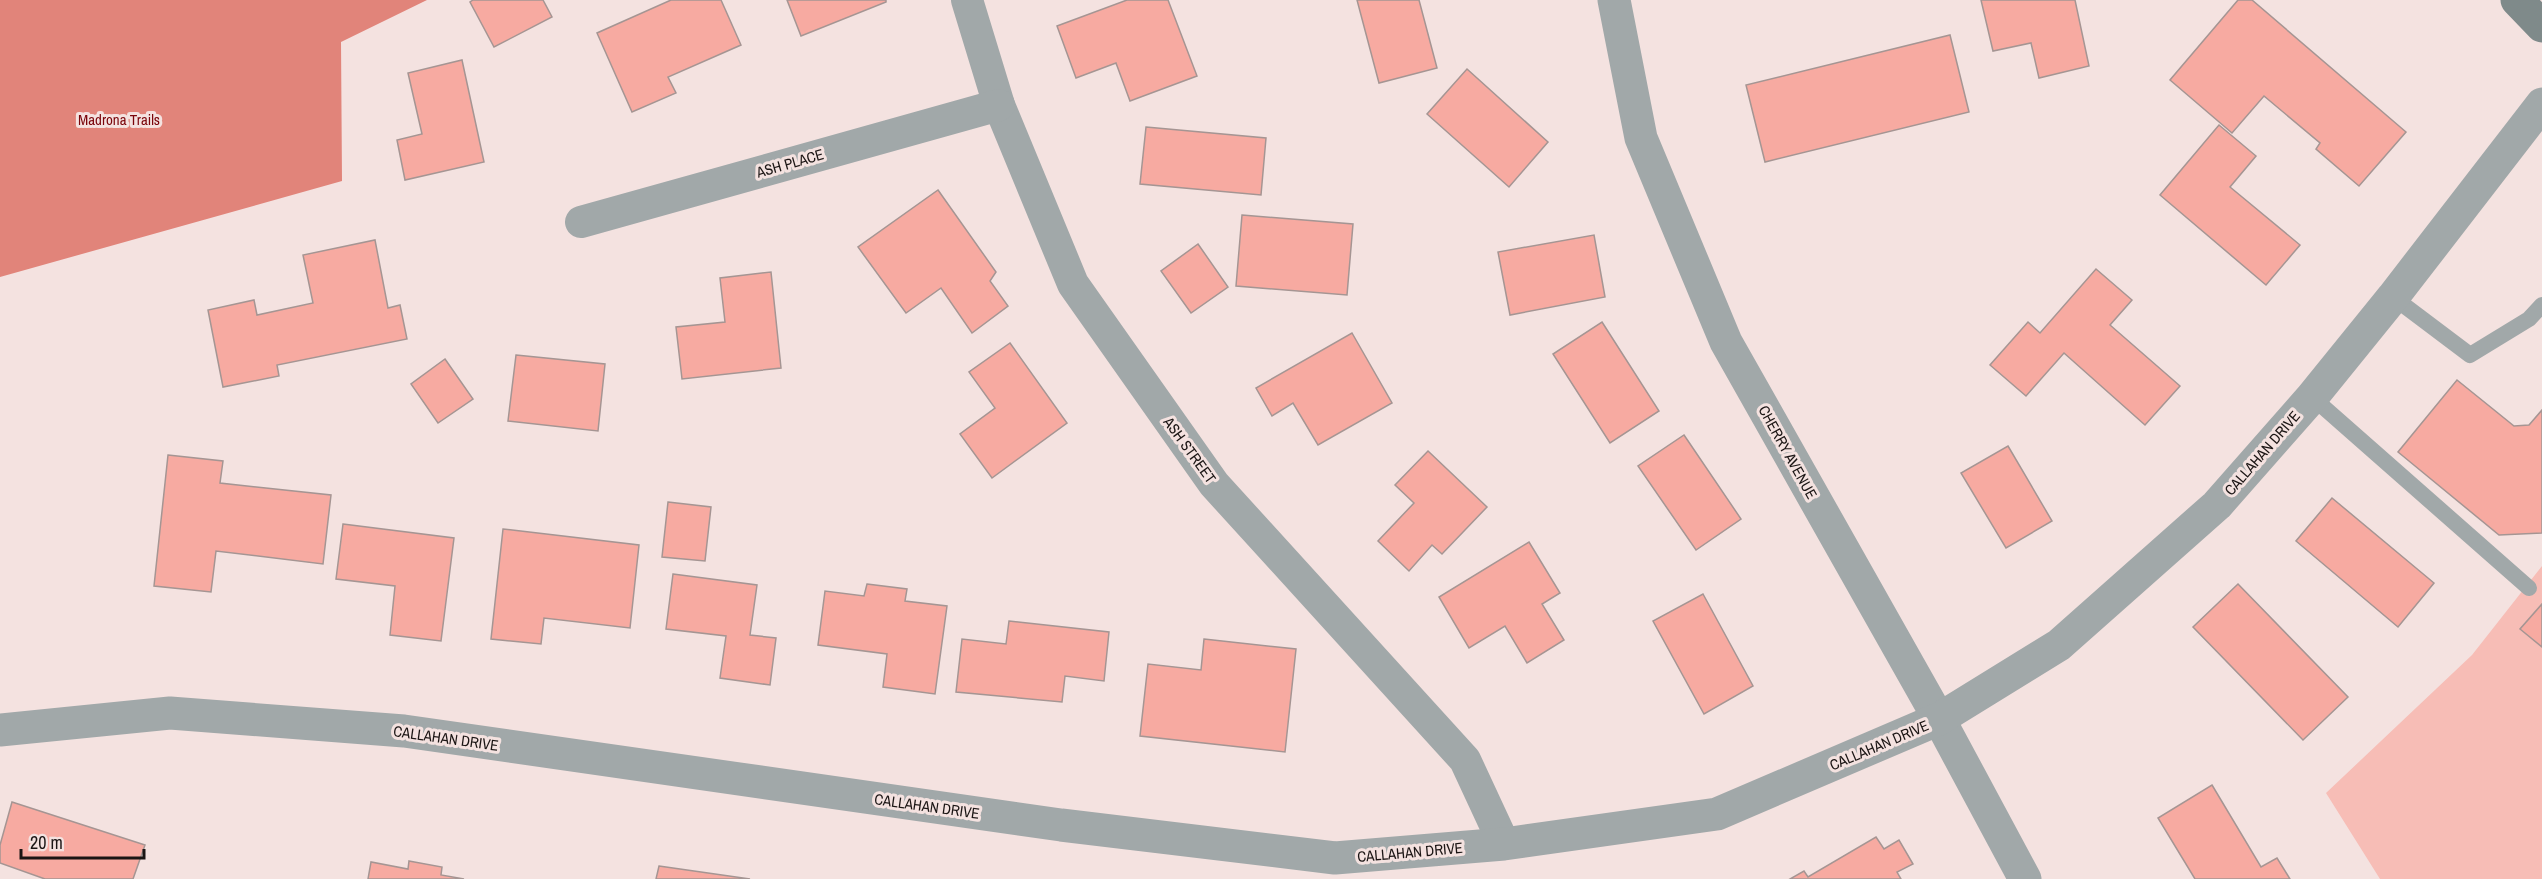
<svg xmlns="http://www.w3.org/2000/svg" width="2542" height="879" font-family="'Archivo Narrow',sans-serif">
	<rect width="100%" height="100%" fill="#f4e2e0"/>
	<!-- green -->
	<path fill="#f7bdb6" d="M 2542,566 L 2542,879 L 2380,879 L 2326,793 L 2472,655 Z"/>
	<!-- forest -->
	<path fill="#e1847a" d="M 0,0 L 427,0 L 341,42 L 342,181 L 0,277 Z"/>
	<!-- building -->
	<g fill="#f7aaa1" stroke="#a59593" stroke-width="1.5">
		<path d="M 473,0 L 543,0 L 552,17 L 494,47 L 470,2 Z"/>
		<path d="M 671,0 L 721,0 L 741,45 L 668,77 L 676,93 L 632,112 L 597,33 Z"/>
		<path d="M 787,0 L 886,0 L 886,2 L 801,36 Z"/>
		<path d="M 1127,0 L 1168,0 L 1197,76 L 1130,101 L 1116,63 L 1076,78 L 1057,26 Z"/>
		<path d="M 1357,0 L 1419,0 L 1437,68 L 1379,83 Z"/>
		<path d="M 1981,0 L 2075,0 L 2089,66 L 2039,78 L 2031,43 L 1993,51 Z"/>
		<path d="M 2238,0 L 2252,0 L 2406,132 L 2359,186 L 2316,149 L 2320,143 L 2264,96 L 2232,133 L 2170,80 Z"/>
		<path d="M 1950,35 L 1969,112 L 1765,162 L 1746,85 Z"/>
		<path d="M 462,60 L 484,162 L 405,180 L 397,140 L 422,134 L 408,73 Z"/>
		<path d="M 1467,69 L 1548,142 L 1509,187 L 1427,114 Z"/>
		<path d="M 2219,125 L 2256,156 L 2230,187 L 2300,245 L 2266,285 L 2160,195 Z"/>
		<path d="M 1146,127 L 1266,138 L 1261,195 L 1140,184 Z"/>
		<path d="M 938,190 L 996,272 L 990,281 L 1008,306 L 972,333 L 941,288 L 906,313 L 858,247 Z"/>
		<path d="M 1242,215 L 1353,224 L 1347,295 L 1236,286 Z"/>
		<path d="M 1594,235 L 1605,297 L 1510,315 L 1498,252 Z"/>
		<path d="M 375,240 L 388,308 L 400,305 L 407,339 L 277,365 L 279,376 L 223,387 L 208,310 L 254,300 L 257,315 L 313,303 L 303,255 Z"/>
		<path d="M 1198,244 L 1228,287 L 1191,313 L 1161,271 Z"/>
		<path d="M 2096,269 L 2132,300 L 2110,325 L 2180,386 L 2145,425 L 2064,353 L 2026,396 L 1990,365 L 2028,322 L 2040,333 Z"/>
		<path d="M 771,272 L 781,368 L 682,379 L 676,327 L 725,322 L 720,278 Z"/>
		<path d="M 1602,322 L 1659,411 L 1610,443 L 1553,354 Z"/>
		<path d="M 1352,333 L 1392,403 L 1318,445 L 1293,403 L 1272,416 L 1256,388 Z"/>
		<path d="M 1010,343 L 1067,423 L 992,478 L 960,434 L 995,408 L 969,372 Z"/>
		<path d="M 516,355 L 605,364 L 598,431 L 508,421 Z"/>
		<path d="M 445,359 L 473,399 L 438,423 L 411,384 Z"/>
		<path d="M 2457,380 L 2514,426 L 2529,425 L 2542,410 L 2542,533 L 2499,535 L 2398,452 Z"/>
		<path d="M 1684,435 L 1741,519 L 1696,550 L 1638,466 Z"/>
		<path d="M 2008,446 L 2052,521 L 2006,548 L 1961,473 Z"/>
		<path d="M 1428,451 L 1487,507 L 1442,554 L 1432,545 L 1409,571 L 1378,541 L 1414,503 L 1395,485 Z"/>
		<path d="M 168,455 L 223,461 L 220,483 L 331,495 L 323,564 L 216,551 L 211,592 L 154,586 Z"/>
		<path d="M 2332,498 L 2434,583 L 2398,627 L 2296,541 Z"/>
		<path d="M 668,502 L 711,507 L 705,561 L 662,557 Z"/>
		<path d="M 343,524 L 454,538 L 441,641 L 390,635 L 395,586 L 336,579 Z"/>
		<path d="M 503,529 L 639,545 L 630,628 L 544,618 L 541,644 L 491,639 Z"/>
		<path d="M 1529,542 L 1560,593 L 1542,604 L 1564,640 L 1527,663 L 1505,626 L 1469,648 L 1439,597 Z"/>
		<path d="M 673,574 L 757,585 L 750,635 L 776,638 L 770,685 L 720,678 L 726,636 L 666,629 Z"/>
		<path d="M 867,584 L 907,589 L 905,601 L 947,606 L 935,694 L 883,687 L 887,654 L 818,645 L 825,591 L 864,596 Z"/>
		<path d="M 2238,584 L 2348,697 L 2303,740 L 2193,627 Z"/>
		<path d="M 1703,594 L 1753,686 L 1704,714 L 1653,621 Z"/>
		<path d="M 2542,604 L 2542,647 L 2520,629 Z"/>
		<path d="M 1009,621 L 1109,632 L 1104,681 L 1065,676 L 1062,702 L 956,692 L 962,639 L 1006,644 Z"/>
		<path d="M 1204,639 L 1296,649 L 1285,752 L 1140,736 L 1148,664 L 1201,670 Z"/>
		<path d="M 2212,785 L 2261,867 L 2277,858 L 2290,879 L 2195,879 L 2158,818 Z"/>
		<path d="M 12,802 L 145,845 L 133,879 L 45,879 L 0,863 L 0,845 Z"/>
		<path d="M 1876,837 L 1884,849 L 1899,840 L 1913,864 L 1897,872 L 1901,879 L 1790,879 L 1804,871 L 1808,877 Z"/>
		<path d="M 409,861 L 442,867 L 441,875 L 464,879 L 368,879 L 371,862 L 408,869 Z"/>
		<path d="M 659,866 L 750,879 L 656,879 Z"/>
	</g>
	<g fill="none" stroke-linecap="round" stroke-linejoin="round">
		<!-- service -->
		<g stroke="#a1a8a9" stroke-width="16">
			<path d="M 2393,297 L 2470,355 L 2529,319 L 2542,305"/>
			<path d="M 2312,397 L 2529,588"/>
		</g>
		<!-- minor -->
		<g stroke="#a1a8a9" stroke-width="32">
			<path d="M 967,0 L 999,105 L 1073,284 L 1214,484 L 1465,760 L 1504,844"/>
			<path d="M 581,222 L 999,105"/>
		</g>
		<!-- tertiary -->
		<g stroke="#a1a8a9" stroke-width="33">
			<path d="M 1614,0 L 1641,138 L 1726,342 L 1939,719 L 2025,879"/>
			<path d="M 0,730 L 170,713 L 404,731 L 1061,825 L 1335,858 L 1504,844 L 1717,814 L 1939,719 L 2059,645 L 2217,505 L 2312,397 L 2393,297 L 2542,104"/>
		</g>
		<!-- secondary -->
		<path stroke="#7f8a8a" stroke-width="33" d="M 2517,0 L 2542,26"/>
	</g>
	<g text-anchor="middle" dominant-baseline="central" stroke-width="6" stroke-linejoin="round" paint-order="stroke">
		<!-- park labels -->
		<g font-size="15" fill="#7a050b" stroke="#f4e2e0">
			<text x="119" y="119">Madrona Trails</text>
		</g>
		<!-- street labels -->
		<g font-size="15" fill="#1b1514" stroke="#f4e2e0">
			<text transform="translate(790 163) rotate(-16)">ASH PLACE</text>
			<text transform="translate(1190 450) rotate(54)">ASH STREET</text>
			<text transform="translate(1788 452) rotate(61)">CHERRY AVENUE</text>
			<text transform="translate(2262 453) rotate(-49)">CALLAHAN DRIVE</text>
			<text transform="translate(446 738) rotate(8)">CALLAHAN DRIVE</text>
			<text transform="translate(1879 745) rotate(-23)">CALLAHAN DRIVE</text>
			<text transform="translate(927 806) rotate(8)">CALLAHAN DRIVE</text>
			<text transform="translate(1410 852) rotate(-5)">CALLAHAN DRIVE</text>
		</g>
	</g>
	<!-- scale -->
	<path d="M21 849v9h123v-9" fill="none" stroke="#1b1514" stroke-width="3"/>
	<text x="30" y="849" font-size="18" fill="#1b1514" stroke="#f4e2e0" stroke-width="4.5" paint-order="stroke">20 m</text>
</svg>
